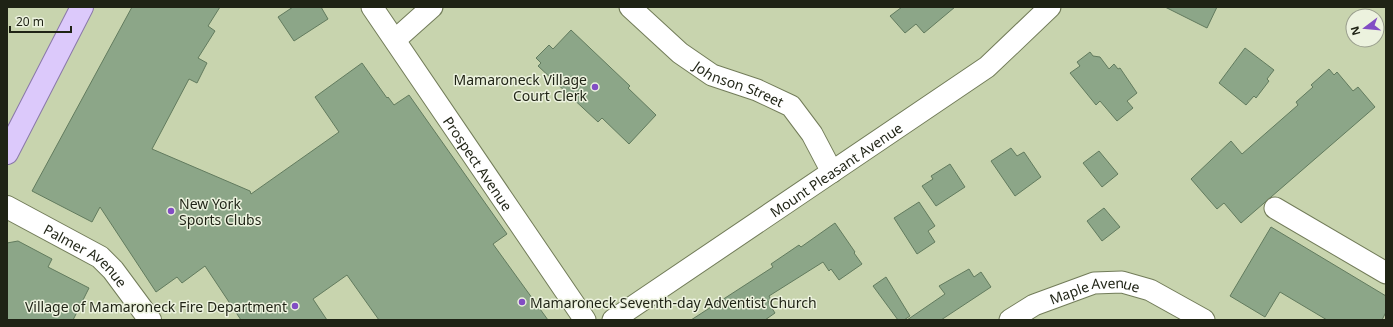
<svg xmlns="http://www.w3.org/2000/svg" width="1393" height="327" font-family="'Noto Sans',sans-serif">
	<rect width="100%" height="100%" fill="#c8d4ae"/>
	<!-- building -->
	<g fill="#8ca688" stroke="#627b5e">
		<path d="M 132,7 L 220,7 L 208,26 L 215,31 L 198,58 L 207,63 L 197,83 L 189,79 L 152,149 L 250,191 L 251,194 L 339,132 L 315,97 L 362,63 L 387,98 L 388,97 L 394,105 L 409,95 L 507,234 L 493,244 L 548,320 L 379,320 L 347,275 L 313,299 L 327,320 L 241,320 L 205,266 L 182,283 L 177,277 L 156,292 L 100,207 L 92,222 L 32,191 Z"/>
		<path d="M 293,7 L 321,7 L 328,19 L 294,41 L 278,17 Z"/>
		<path d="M 902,7 L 955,7 L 924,33 L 916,24 L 905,33 L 890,16 Z"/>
		<path d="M 1165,7 L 1217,7 L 1207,28 Z"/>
		<path d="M 571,30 L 630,86 L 628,88 L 656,115 L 629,144 L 602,118 L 598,122 L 538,66 L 541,63 L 536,58 L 549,45 L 553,49 Z"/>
		<path d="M 1245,48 L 1274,70 L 1267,79 L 1269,81 L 1256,98 L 1254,96 L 1246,105 L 1219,83 Z"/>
		<path d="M 1090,52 L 1093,56 L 1100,57 L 1109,69 L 1114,64 L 1118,69 L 1120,68 L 1137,93 L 1127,101 L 1133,108 L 1117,121 L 1100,101 L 1096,105 L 1070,73 L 1080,66 L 1077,62 Z"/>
		<path d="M 1329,69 L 1334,75 L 1337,72 L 1353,91 L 1358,87 L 1375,107 L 1241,223 L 1224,203 L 1217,209 L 1191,179 L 1231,141 L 1242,154 L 1298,105 L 1296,102 L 1313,87 L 1311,85 Z"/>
		<path d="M 1011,148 L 1017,156 L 1024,152 L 1041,177 L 1015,196 L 991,161 Z"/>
		<path d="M 1099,151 L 1118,174 L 1102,187 L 1083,163 Z"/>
		<path d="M 950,164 L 965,187 L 936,206 L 922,186 L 933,179 L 931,176 Z"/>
		<path d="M 919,202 L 935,226 L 928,231 L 935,242 L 917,254 L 894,218 Z"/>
		<path d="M 1104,208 L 1120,227 L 1102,241 L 1087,221 Z"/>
		<path d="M 835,223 L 855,252 L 854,253 L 862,264 L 839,280 L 831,269 L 829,271 L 823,262 L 769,296 L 771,300 L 768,302 L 775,313 L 765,320 L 691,320 L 773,267 L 771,264 L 799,245 L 801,247 Z"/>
		<path d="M 1271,227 L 1386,296 L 1386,312 L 1382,320 L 1327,320 L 1280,292 L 1265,317 L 1230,296 Z"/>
		<path d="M 18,241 L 52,259 L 48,267 L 89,288 L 73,320 L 7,320 L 7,243 Z"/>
		<path d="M 969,269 L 974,277 L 981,272 L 991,287 L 941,320 L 907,320 L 945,294 L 939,286 Z"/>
		<path d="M 886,277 L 910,316 L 904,320 L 898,320 L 873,286 Z"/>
	</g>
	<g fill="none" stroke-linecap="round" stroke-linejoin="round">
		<!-- street casing -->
		<g stroke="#727c59" stroke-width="23">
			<g id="street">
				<path id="s1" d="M 372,7 L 585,320"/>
				<path id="s2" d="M 630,7 L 680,53 L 712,75 L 757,90 L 791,106 L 812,134 L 832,172"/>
				<path d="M 395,40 L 432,7"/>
				<path d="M 1275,208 L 1386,273"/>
				<path id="s3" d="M 613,320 L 987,67 L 1050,7"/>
				<path id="s4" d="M 1010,320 L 1034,305 L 1094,283 L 1122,282 L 1150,290 L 1204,320"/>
			</g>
		</g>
		<!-- secondary casing -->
		<g stroke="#727c59" stroke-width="24">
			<g id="secondary">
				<path id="s5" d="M 7,207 L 100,257 L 113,270 L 150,320"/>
			</g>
		</g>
		<!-- primary casing -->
		<g stroke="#8a78a9" stroke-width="24">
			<path id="primary" d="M 7,153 L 82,7"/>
		</g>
		<!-- street -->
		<use href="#street" stroke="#fff" stroke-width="21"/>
		<!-- secondary -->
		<use href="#secondary" stroke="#fff" stroke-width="22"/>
		<!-- primary -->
		<use href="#primary" stroke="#dcc9fb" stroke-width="22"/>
	</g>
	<!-- markers -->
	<g fill="#824dc4" stroke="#ecf2de" stroke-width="1.5">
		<circle cx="595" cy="87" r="4"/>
		<circle cx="171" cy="211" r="4"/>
		<circle cx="522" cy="302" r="4"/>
		<circle cx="295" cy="306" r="4"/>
	</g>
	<g text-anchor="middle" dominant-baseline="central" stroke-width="3" stroke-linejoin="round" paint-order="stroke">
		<!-- poi labels -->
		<g font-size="14" fill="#1f2315" stroke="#ecf2de" text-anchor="end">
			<text x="587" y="79">Mamaroneck Village<tspan x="587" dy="16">Court Clerk</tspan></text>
			<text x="179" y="203" text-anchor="start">New York<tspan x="179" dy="16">Sports Clubs</tspan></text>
			<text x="530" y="302" text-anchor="start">Mamaroneck Seventh-day Adventist Church</text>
			<text x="287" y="306">Village of Mamaroneck Fire Department</text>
		</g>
		<!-- street labels -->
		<g font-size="14" fill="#1f2315" stroke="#ecf2de">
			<text stroke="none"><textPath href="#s2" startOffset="135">Johnson Street</textPath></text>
			<text stroke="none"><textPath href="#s1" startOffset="189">Prospect Avenue</textPath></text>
			<text stroke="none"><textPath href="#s3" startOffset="269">Mount Pleasant Avenue</textPath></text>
			<text stroke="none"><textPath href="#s5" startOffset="93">Palmer Avenue</textPath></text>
			<text stroke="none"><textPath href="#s4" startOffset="92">Maple Avenue</textPath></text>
		</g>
	</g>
	<!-- border -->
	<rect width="1393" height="327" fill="none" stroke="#1f2315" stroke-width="16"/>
	<!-- north arrow -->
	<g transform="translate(1365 28) rotate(254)"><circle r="19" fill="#ecf2de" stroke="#9a9f8e"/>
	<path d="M0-3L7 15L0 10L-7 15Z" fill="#824dc4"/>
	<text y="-6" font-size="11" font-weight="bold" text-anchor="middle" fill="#1f2315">N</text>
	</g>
	<!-- scale -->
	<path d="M10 26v6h61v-6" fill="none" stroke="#1f2315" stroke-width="2"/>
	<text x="16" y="26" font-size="12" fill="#1f2315" stroke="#ecf2de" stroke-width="3" paint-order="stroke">20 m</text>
</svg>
